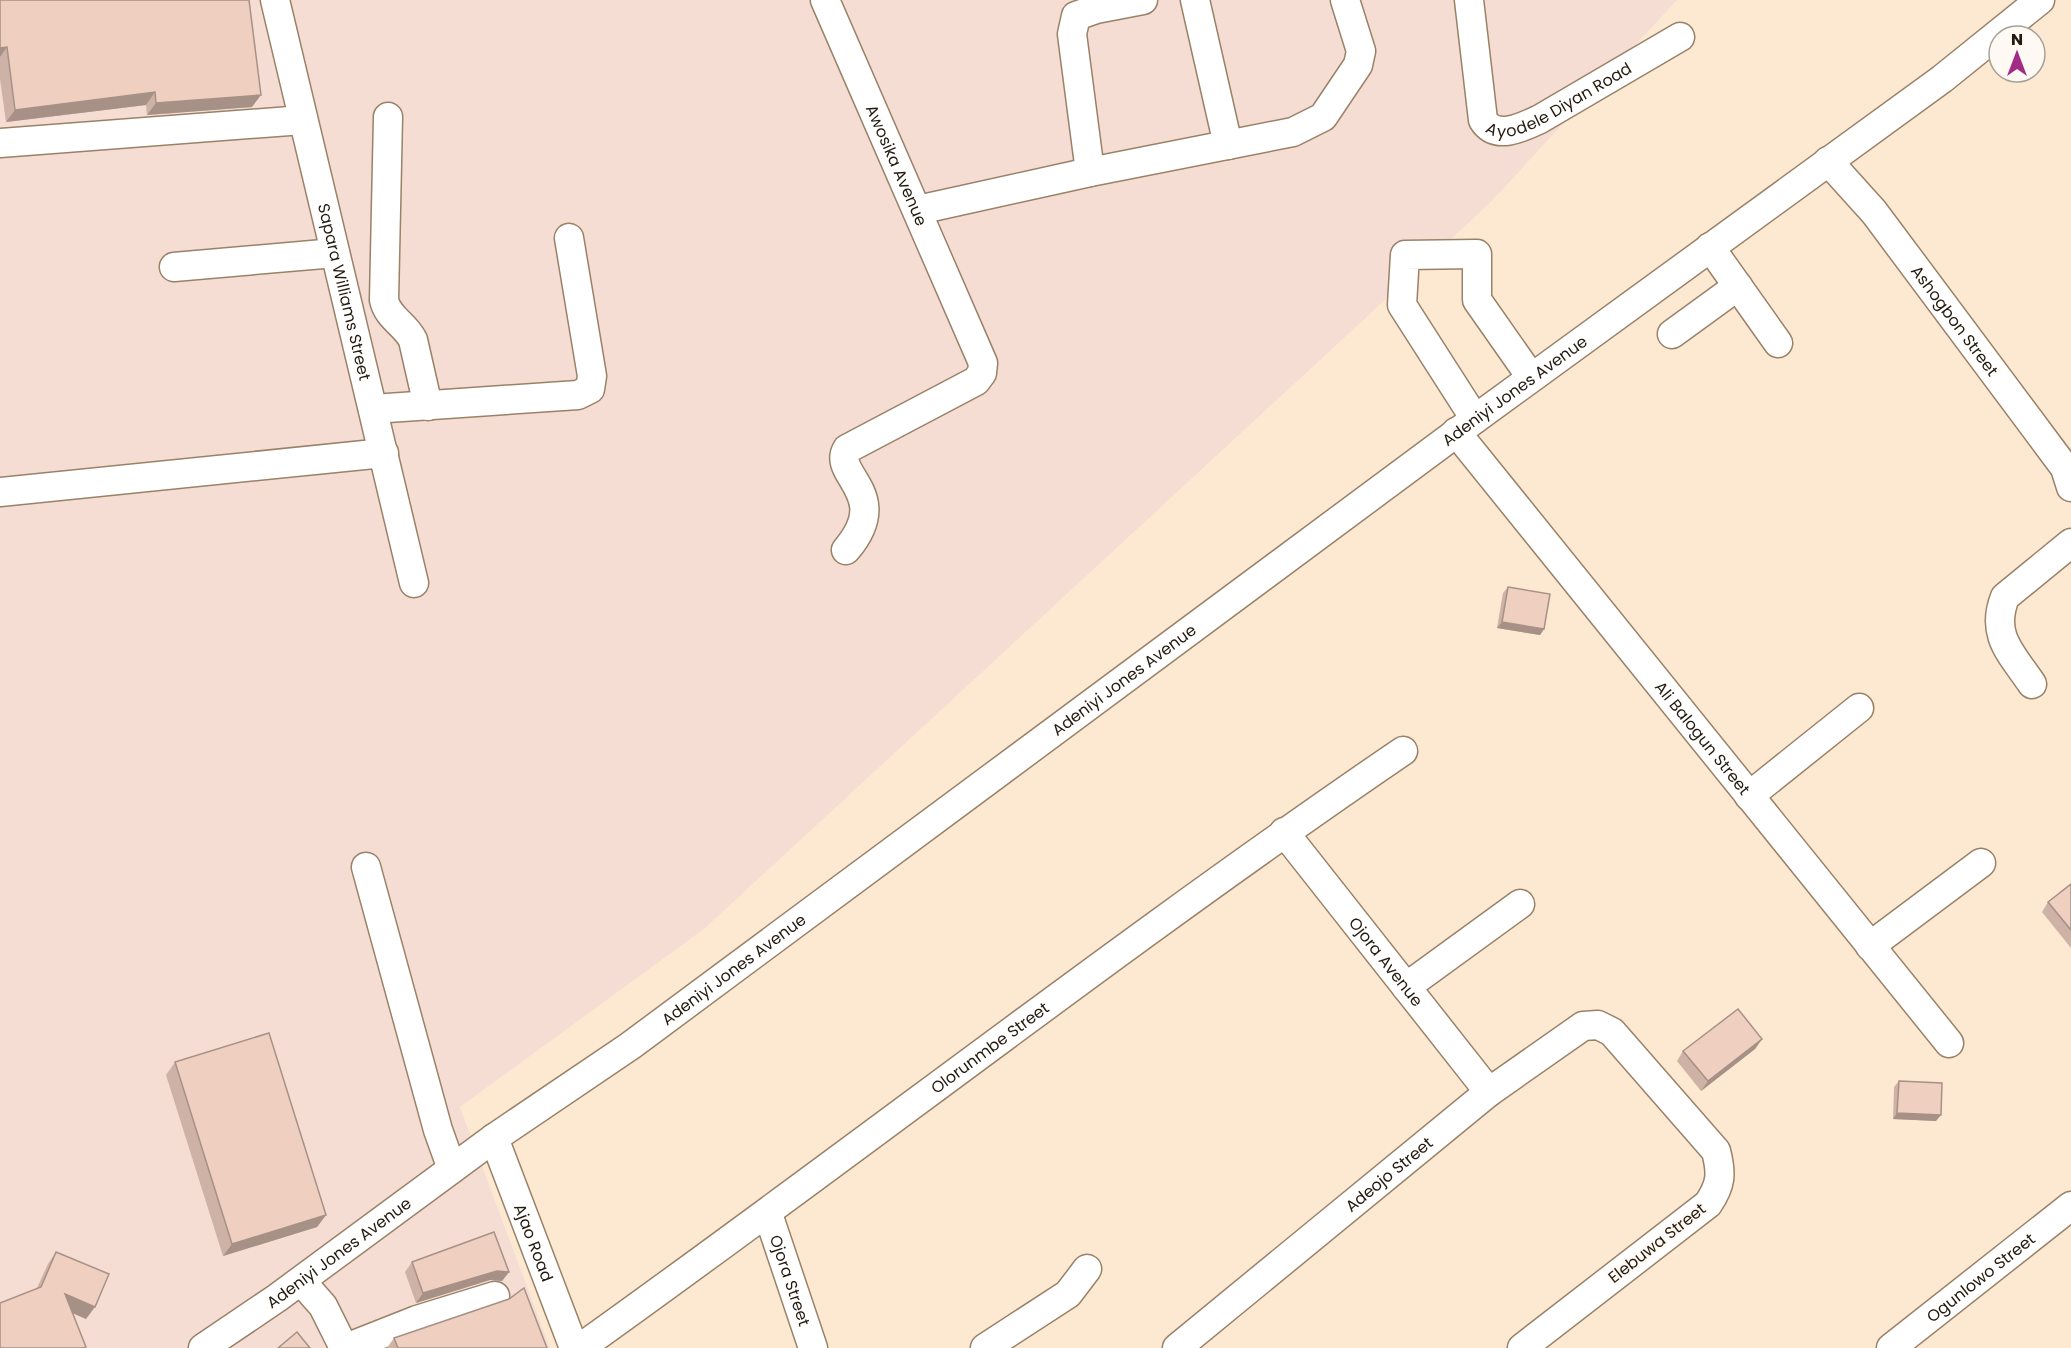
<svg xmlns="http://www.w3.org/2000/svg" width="2071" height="1348" font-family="Poppins,sans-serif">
	<rect width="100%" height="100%" fill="#fde9d2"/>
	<!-- industrial -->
	<path fill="#f5ddd3" d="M 0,0 L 1677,0 L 1490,203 L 704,929 L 460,1107 L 550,1348 L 0,1348 Z"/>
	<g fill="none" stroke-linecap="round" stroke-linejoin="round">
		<!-- minor casing -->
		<g stroke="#998268" stroke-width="31">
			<g id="minor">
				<path id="s1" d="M 275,0 L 414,583"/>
				<path id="s2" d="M 825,0 L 983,363 L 982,373 L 976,381 L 847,449 C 831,475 894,494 846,550"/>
				<path d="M 1195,0 L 1228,145"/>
				<path id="s3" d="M 1469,0 L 1483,120 C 1496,141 1523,127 1540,119 L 1680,37"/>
				<path d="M 388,117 L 384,300 C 388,318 405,324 413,340 L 428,406"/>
				<path d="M 0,143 L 303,120"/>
				<path id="s4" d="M 1828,161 L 1874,212 L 2065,468 L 2071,487"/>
				<path d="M 1090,172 L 1072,34 L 1076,16 L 1096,9 L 1143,0"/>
				<path d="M 918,210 L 1090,172 L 1293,132 L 1323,117 L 1358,65 L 1361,51 L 1345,0"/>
				<path d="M 1710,247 L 1778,343"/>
				<path d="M 174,267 L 335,253"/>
				<path d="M 1672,334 L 1738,286"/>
				<path d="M 373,409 L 578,395 L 590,389 L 592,376 L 569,238"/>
				<path d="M 1475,419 L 1402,305 L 1405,255 L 1477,254 L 1477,300 L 1531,377"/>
				<path id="s5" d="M 1456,432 L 1949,1043"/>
				<path d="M 0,492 L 384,453"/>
				<path d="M 2032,684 C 2011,653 1990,635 2005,597 L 2071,543"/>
				<path d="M 1749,796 L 1859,708"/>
				<path id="s6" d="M 1284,832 L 1489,1092"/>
				<path d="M 366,867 L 438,1130 L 452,1169"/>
				<path d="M 1870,946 L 1981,863"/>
				<path d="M 1406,987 L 1520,904"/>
				<path id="s7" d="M 494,1138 L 574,1348"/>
				<path id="s8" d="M 768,1214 L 813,1348"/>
				<path d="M 301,1281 L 323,1306 L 344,1348"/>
				<path id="s9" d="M 203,1348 L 277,1298 L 494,1138 L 630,1046 L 1475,419 L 1942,79 L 2040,0"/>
				<path d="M 346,1348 L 417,1320 L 495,1296"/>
				<path id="s10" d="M 580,1348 C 856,1151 1123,942 1403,751"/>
				<path d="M 985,1348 L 1068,1294 L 1087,1269"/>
				<path id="s11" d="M 1177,1348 L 1489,1092 L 1583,1026 L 1598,1025 L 1612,1032 L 1716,1151 C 1722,1174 1721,1185 1708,1204 L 1522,1348"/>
				<path id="s12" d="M 1891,1348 L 2071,1206"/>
			</g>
		</g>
		<!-- minor -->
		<use href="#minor" stroke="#fff" stroke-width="28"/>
	</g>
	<!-- wall -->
	<g fill="#cdb2a5">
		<path d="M 0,0 L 252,107 L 147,115 L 146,105 L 6,122 L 0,79 Z"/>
		<path d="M 1508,587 L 1544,629 L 1540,635 L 1497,628 L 1503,593 Z"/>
		<path d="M 2071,884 L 2071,948 L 2042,912 L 2048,902 Z"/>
		<path d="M 1762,1039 L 1755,1049 L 1701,1091 L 1677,1061 L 1683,1051 Z"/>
		<path d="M 175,1062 L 326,1215 L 317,1227 L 223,1256 L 166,1075 Z"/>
		<path d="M 1899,1081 L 1936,1121 L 1893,1119 L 1894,1087 Z"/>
		<path d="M 56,1252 L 86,1319 L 73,1313 L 86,1347 L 85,1348 L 0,1348 L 37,1288 L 48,1264 Z"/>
		<path d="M 412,1262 L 509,1272 L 502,1281 L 490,1280 L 416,1303 L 405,1272 Z"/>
		<path d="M 394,1338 L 547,1348 L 387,1348 Z"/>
	</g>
	<!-- shaded-wall -->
	<g fill="#a79186">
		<path d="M 7,47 L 0,57 L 0,48 Z"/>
		<path d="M 155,92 L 146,105 L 6,122 L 15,110 Z"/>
		<path d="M 261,95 L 252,107 L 147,115 L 156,103 Z"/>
		<path d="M 1502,622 L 1544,629 L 1540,635 L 1497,628 Z"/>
		<path d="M 1762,1039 L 1755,1049 L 1701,1091 L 1708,1081 Z"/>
		<path d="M 1897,1113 L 1941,1115 L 1936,1121 L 1893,1119 Z"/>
		<path d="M 326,1215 L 317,1227 L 223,1256 L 232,1244 Z"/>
		<path d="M 497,1271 L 509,1272 L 502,1281 L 490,1280 L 416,1303 L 423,1293 Z"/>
		<path d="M 65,1294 L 95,1307 L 86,1319 L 56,1306 Z"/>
	</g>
	<!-- building -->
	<g fill="#eecfc0" stroke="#a79186" stroke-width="1.5">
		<path d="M 0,0 L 249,0 L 261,95 L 156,103 L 155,92 L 15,110 L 7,47 L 0,48 Z"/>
		<path d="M 1508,587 L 1550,594 L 1544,629 L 1502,622 Z"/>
		<path d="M 2071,884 L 2071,930 L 2048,902 Z"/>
		<path d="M 1738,1009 L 1762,1039 L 1708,1081 L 1683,1051 Z"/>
		<path d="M 269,1033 L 326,1215 L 232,1244 L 175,1062 Z"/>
		<path d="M 1899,1081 L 1942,1083 L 1941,1115 L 1897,1113 Z"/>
		<path d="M 494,1232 L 509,1272 L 497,1271 L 423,1293 L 412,1262 Z"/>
		<path d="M 56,1252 L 109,1274 L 95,1307 L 65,1294 L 86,1347 L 83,1348 L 0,1348 L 0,1303 L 41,1287 Z"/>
		<path d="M 524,1288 L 547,1348 L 398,1348 L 394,1338 L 509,1299 Z"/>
		<path d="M 297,1332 L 310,1348 L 278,1348 Z"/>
	</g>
	<g text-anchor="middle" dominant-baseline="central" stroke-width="4.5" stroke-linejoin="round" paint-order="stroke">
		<!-- street labels -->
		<g font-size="16" fill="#231a10" stroke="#fef9f3">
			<text stroke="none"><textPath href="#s3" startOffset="208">Ayodele Diyan Road</textPath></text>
			<text stroke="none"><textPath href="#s2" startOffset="180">Awosika Avenue</textPath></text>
			<text stroke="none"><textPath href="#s1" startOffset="300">Sapara Williams Street</textPath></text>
			<text stroke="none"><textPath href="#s4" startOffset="204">Ashogbon Street</textPath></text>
			<text stroke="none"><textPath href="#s9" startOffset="1624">Adeniyi Jones Avenue</textPath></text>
			<text stroke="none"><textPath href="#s9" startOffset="1138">Adeniyi Jones Avenue</textPath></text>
			<text stroke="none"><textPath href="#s5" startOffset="393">Ali Balogun Street</textPath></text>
			<text stroke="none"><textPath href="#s6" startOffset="165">Ojora Avenue</textPath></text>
			<text stroke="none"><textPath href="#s9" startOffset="652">Adeniyi Jones Avenue</textPath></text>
			<text stroke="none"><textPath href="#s10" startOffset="508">Olorunmbe Street</textPath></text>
			<text stroke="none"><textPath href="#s11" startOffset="274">Adeojo Street</textPath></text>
			<text stroke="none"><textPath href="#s7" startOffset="112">Ajao Road</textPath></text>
			<text transform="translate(1657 1243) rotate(-38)">Elebuwa Street</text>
			<text stroke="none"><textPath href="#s9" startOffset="166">Adeniyi Jones Avenue</textPath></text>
			<text stroke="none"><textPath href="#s12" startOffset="114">Ogunlowo Street</textPath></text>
			<text stroke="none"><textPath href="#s8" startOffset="70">Ojora Street</textPath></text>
		</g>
	</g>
	<!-- north arrow -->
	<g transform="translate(2017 54)"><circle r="28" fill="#fef9f3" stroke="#a6a098" stroke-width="1.5"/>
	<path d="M0-4.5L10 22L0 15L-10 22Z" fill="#a22c85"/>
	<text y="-9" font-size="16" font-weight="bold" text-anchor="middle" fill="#231a10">N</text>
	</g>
</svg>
